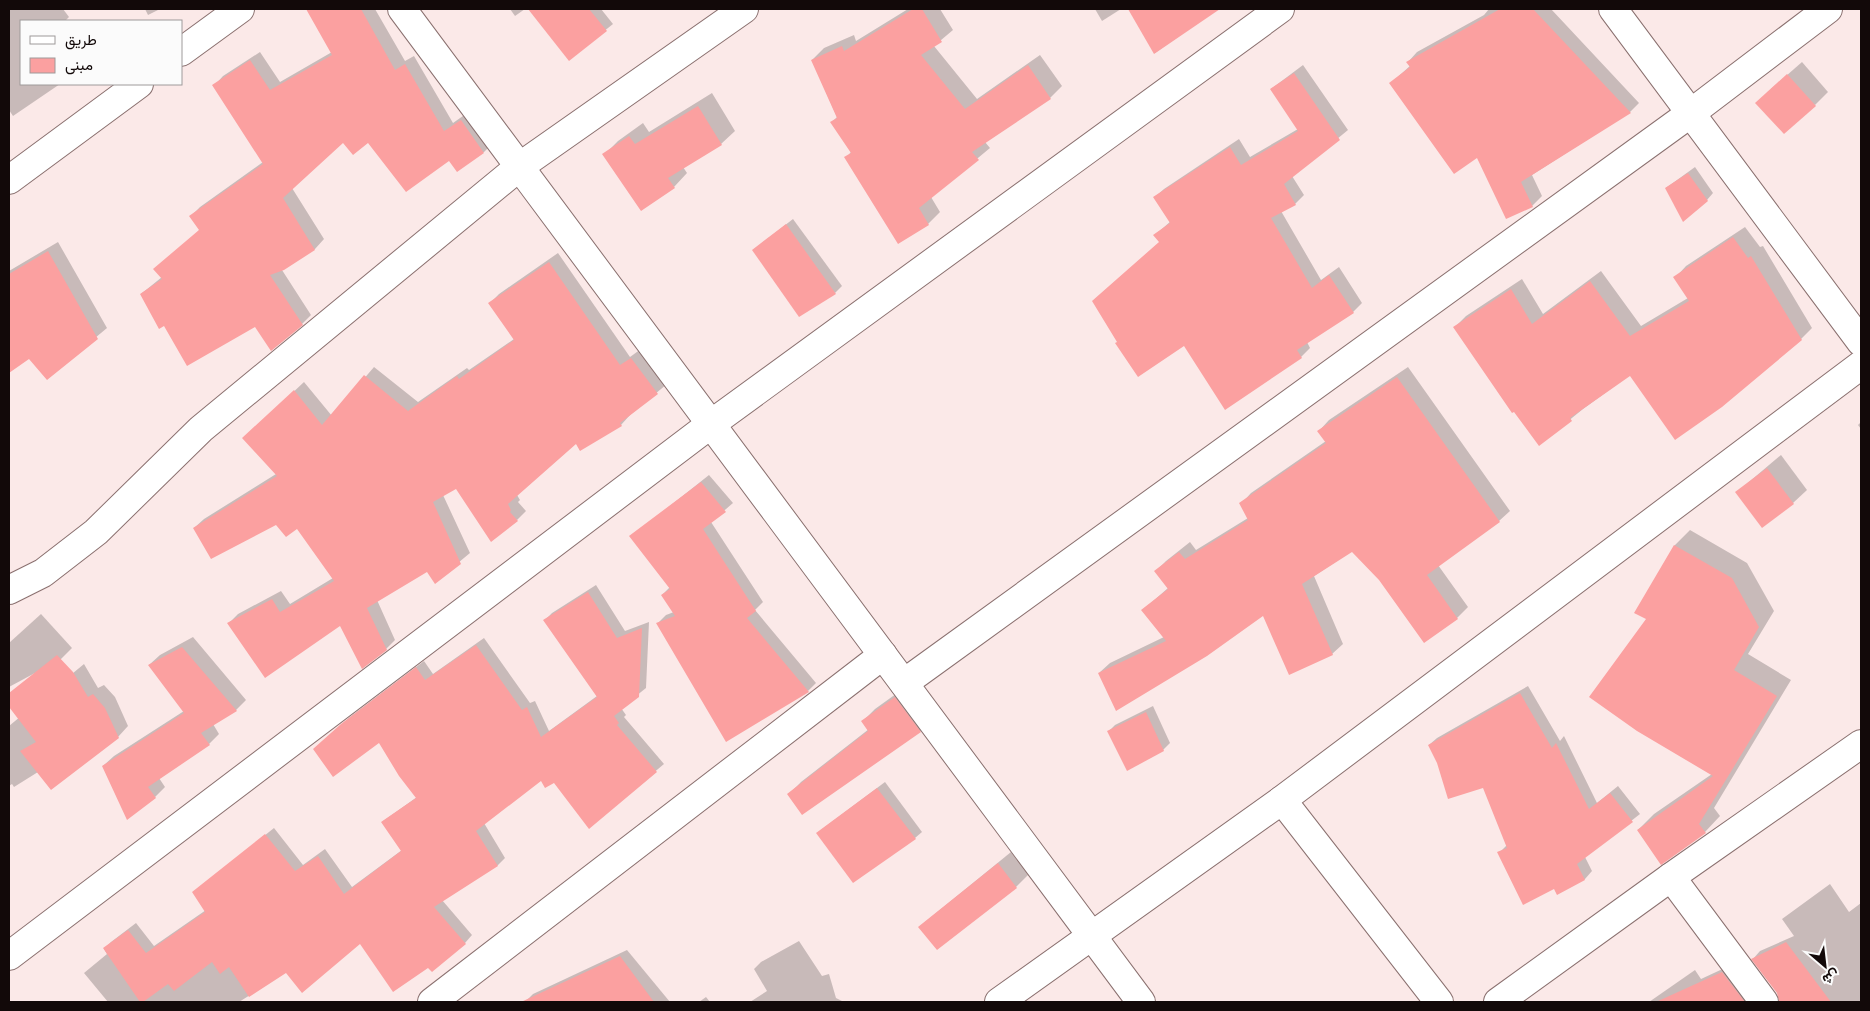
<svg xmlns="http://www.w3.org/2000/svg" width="1870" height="1011" font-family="Signika,Vazirmatn,sans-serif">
	<rect width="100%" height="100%" fill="#fbe9e8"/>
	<!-- shadow -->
	<g fill="#0003">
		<path d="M 9,9 L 63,9 L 69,17 L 65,21 L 21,21 L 21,84 L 60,84 L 13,116 L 9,110 Z"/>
		<path d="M 145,9 L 160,9 L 148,15 Z"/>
		<path d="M 308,9 L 375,9 L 405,61 L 414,56 L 453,123 L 470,111 L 493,143 L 484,152 L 449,159 L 368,141 L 343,141 L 292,188 L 324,239 L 315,249 L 282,270 L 311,315 L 302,324 L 164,325 L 141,294 L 162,277 L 200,229 L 191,216 L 200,207 L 263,162 L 214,86 L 223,76 L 260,52 L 280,82 L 332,52 Z"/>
		<path d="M 510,9 L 525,9 L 515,16 Z"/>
		<path d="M 529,9 L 601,9 L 613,24 L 569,59 Z"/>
		<path d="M 908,9 L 940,9 L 953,30 L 934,46 L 977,99 L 1040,55 L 1062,86 L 1050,98 L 985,142 L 990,148 L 931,197 L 940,212 L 928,224 L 898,242 L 846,158 L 851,152 L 832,122 L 837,117 L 812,60 L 824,48 L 854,35 L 856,41 Z"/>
		<path d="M 1095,9 L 1121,9 L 1102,21 Z"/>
		<path d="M 1130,9 L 1217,9 L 1155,53 Z"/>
		<path d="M 1489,9 L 1551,9 L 1639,103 L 1630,112 L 1532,175 L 1542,196 L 1532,206 L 1477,156 L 1391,83 L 1411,65 L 1408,62 L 1417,52 L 1484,15 Z"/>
		<path d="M 1802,62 L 1828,92 L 1815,105 L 1771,89 Z"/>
		<path d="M 1303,65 L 1348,130 L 1292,176 L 1304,195 L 1295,204 L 1281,211 L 1321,280 L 1339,267 L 1362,303 L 1353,312 L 1307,342 L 1310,348 L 1301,357 L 1225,408 L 1185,345 L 1118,342 L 1093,301 L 1160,242 L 1155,235 L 1171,221 L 1155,197 L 1164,189 L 1239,139 L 1250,157 L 1298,129 L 1271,89 Z"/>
		<path d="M 712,93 L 735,131 L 721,144 L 683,167 L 687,173 L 674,187 L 604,155 L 618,141 L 643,123 L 649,132 Z"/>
		<path d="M 1695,167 L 1713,193 L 1707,200 L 1666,188 Z"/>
		<path d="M 793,219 L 842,286 L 835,293 L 753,250 Z"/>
		<path d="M 1745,227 L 1760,247 L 1763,246 L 1812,328 L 1801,339 L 1631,374 L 1583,409 L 1540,444 L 1455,327 L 1466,316 L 1522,279 L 1543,314 L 1601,271 L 1641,326 L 1688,298 L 1675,278 L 1686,266 Z"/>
		<path d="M 58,242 L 107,328 L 47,378 L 29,357 L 16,367 L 9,355 L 9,271 Z"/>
		<path d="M 558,253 L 630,357 L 641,349 L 667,384 L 630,415 L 621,425 L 580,450 L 576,443 L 517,495 L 520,500 L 518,502 L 526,511 L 517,520 L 456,488 L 443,495 L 470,553 L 435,582 L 427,570 L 377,600 L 395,640 L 386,649 L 340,624 L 229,623 L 238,614 L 281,591 L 290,604 L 333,578 L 297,527 L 276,524 L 194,528 L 204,519 L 276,474 L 254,429 L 304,382 L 332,416 L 374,367 L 418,402 L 467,368 L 469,370 L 514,339 L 490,303 L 499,294 Z"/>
		<path d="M 1408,367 L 1510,511 L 1499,521 L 1438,565 L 1468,607 L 1457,618 L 1424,641 L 1380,579 L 1352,551 L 1314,576 L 1343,644 L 1332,654 L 1264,614 L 1099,673 L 1110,663 L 1164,637 L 1143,610 L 1168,588 L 1156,571 L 1166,561 L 1190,542 L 1196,550 L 1248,518 L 1241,504 L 1251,493 L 1326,441 L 1319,431 L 1329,420 Z"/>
		<path d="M 1861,422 L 1861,429 L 1858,425 Z"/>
		<path d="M 1781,455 L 1807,490 L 1793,503 L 1737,492 Z"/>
		<path d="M 709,475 L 733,503 L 711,522 L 763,602 L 755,610 L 816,683 L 808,691 L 658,623 L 666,615 L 674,612 L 662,595 L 670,587 L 631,537 Z"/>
		<path d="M 1690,530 L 1747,563 L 1774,611 L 1748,654 L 1791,680 L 1714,808 L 1720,816 L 1705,832 L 1661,863 L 1638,830 L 1654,814 L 1712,774 L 1648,619 L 1636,612 L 1675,545 Z"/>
		<path d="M 596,585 L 625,631 L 649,622 L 646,688 L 621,708 L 626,715 L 624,717 L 664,764 L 589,827 L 554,781 L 541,779 L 484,823 L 505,858 L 498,865 L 442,900 L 472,935 L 465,943 L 428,966 L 360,942 L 286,972 L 239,1002 L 108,1002 L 84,973 L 107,954 L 104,949 L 111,942 L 136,923 L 154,946 L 206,910 L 194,892 L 274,828 L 303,865 L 325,849 L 352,887 L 402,850 L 382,822 L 417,797 L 380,741 L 322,742 L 350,717 L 424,661 L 433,674 L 484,638 L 530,703 L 535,701 L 549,731 L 597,696 L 545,620 L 552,613 Z"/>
		<path d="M 41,614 L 72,648 L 61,659 L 9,687 L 9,643 Z"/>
		<path d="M 193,637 L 246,700 L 236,710 L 213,724 L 219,734 L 209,744 L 159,778 L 165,787 L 155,797 L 103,766 L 114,756 L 184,711 L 149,665 L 160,655 Z"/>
		<path d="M 84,664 L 98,688 L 104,685 L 115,697 L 128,726 L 118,737 L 38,772 L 14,787 L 12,784 L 9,786 L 9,726 Z"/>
		<path d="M 907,686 L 932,719 L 920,731 L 789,794 L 801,782 L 869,729 L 863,721 L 875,709 Z"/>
		<path d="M 1528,686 L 1560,741 L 1564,736 L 1597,803 L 1618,786 L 1640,814 L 1585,857 L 1592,871 L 1585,879 L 1558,893 L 1555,888 L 1499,853 L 1507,845 L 1484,787 L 1438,762 L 1429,745 L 1437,738 Z"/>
		<path d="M 1153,706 L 1170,743 L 1163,750 L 1108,732 L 1115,725 Z"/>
		<path d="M 885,782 L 922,832 L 915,838 L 825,827 Z"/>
		<path d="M 1011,852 L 1028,875 L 1016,887 L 919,927 Z"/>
		<path d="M 1830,884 L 1849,912 L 1861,903 L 1861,1002 L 1790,1002 L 1753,959 L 1760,951 L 1794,936 L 1782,919 Z"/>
		<path d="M 799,941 L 822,976 L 829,974 L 836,998 L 844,1002 L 750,1002 L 767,991 L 754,969 L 761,962 Z"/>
		<path d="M 627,950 L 670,1002 L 528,1002 L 527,1000 L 533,994 Z"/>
		<path d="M 1729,966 L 1755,1002 L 1649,1002 L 1695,970 L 1701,979 Z"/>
		<path d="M 706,997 L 710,1002 L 699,1002 Z"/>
	</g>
	<!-- building -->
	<g fill="#fba0a0">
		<path d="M 306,9 L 361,9 L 395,70 L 405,64 L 444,131 L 461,120 L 484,153 L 457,172 L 449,161 L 406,192 L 368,143 L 353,155 L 343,143 L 283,198 L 315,250 L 284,270 L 270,275 L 303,325 L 271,351 L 255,327 L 187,366 L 164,326 L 159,329 L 140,294 L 162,279 L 153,269 L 199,230 L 189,216 L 263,164 L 212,85 L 250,60 L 270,90 L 332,55 Z"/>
		<path d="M 528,9 L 589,9 L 607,31 L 569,61 Z"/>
		<path d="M 913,9 L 922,9 L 942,42 L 921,55 L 965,109 L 1028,65 L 1051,99 L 972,152 L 979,160 L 919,208 L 929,225 L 898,244 L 844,157 L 851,153 L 830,122 L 837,118 L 811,60 L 842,46 L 844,51 Z"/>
		<path d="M 1128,9 L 1220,9 L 1154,54 Z"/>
		<path d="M 1500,9 L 1533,9 L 1631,113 L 1521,182 L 1533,207 L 1506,219 L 1477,158 L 1454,174 L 1389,83 L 1410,67 L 1406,62 Z"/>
		<path d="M 1294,73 L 1340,140 L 1284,184 L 1296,205 L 1271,218 L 1312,288 L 1329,275 L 1354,313 L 1297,350 L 1302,358 L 1225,410 L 1184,346 L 1138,377 L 1115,343 L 1117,342 L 1092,301 L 1159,242 L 1153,235 L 1170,223 L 1153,197 L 1230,147 L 1241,165 L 1298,131 L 1270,89 Z"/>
		<path d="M 1787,74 L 1816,106 L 1784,134 L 1755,103 Z"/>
		<path d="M 698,106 L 722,145 L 668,178 L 675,188 L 641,211 L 602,154 L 629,136 L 635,144 Z"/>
		<path d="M 1688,173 L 1708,201 L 1683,222 L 1665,188 Z"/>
		<path d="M 786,224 L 836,294 L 799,317 L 752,250 Z"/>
		<path d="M 1733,237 L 1748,258 L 1751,256 L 1802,340 L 1722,407 L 1675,440 L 1630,376 L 1570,418 L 1572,421 L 1539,446 L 1514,412 L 1512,413 L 1453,327 L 1511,289 L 1532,324 L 1590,281 L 1630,336 L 1689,301 L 1673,277 Z"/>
		<path d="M 48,251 L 98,339 L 47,380 L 29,359 L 9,373 L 9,274 Z"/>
		<path d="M 549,262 L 620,365 L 631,358 L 658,394 L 620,423 L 622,426 L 580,451 L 576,444 L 508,504 L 511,510 L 510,512 L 518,521 L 491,542 L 456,489 L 433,502 L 461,564 L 435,584 L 427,572 L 367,608 L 387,650 L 362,669 L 340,626 L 265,678 L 227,623 L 272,599 L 280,612 L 334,581 L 297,529 L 286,537 L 276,525 L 211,559 L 193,528 L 277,476 L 242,438 L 294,390 L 322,425 L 364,375 L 408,411 L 457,376 L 459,379 L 514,340 L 488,303 Z"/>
		<path d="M 1397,377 L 1500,522 L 1427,575 L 1458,619 L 1424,643 L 1379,580 L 1352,552 L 1302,584 L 1333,655 L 1289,675 L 1263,616 L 1207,656 L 1116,711 L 1098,673 L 1166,641 L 1141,610 L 1168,589 L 1154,571 L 1179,552 L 1185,559 L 1248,520 L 1239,503 L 1326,443 L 1317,431 Z"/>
		<path d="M 1767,468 L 1794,504 L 1762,528 L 1735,492 Z"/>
		<path d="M 701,482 L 726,512 L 703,529 L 756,611 L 747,618 L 809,692 L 726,742 L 656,623 L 675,616 L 661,595 L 670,589 L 629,536 Z"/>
		<path d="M 1674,545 L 1732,578 L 1759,627 L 1734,670 L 1777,696 L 1699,824 L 1706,833 L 1661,865 L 1637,830 L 1713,776 L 1637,731 L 1589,697 L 1646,619 L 1634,613 Z"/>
		<path d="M 588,592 L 617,638 L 642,628 L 639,697 L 614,716 L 619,723 L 617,725 L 657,772 L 589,829 L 554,783 L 545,788 L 541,781 L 476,831 L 498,866 L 434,907 L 466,944 L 432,972 L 428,968 L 393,992 L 360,944 L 302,993 L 286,973 L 249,997 L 229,967 L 220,974 L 212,962 L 174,991 L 168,984 L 143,1002 L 140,1002 L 103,948 L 128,930 L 146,953 L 205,912 L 192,892 L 265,834 L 295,871 L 318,856 L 344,894 L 401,851 L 381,822 L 416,798 L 399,776 L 379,743 L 333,777 L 313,749 L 341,724 L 416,667 L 425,680 L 476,645 L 522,710 L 527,707 L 541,737 L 597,697 L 543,620 Z"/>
		<path d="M 182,647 L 237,711 L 201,733 L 210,745 L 148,787 L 156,798 L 127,820 L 102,766 L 184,713 L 148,665 Z"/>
		<path d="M 57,655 L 73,672 L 88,697 L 93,694 L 105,708 L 119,738 L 51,790 L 20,751 L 36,742 L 9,707 L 9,693 Z"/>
		<path d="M 1520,693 L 1552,748 L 1556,743 L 1589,809 L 1610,793 L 1633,822 L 1577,864 L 1585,880 L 1557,895 L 1554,889 L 1523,905 L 1497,852 L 1507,848 L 1483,788 L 1448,799 L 1437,763 L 1428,745 Z"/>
		<path d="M 895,697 L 921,732 L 802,815 L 787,794 L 868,731 L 861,721 Z"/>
		<path d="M 1146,712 L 1164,751 L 1127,771 L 1107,731 Z"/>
		<path d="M 877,788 L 916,839 L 853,883 L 816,833 Z"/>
		<path d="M 998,863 L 1017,888 L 937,950 L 918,927 Z"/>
		<path d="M 1786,942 L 1831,1002 L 1779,1002 L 1777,993 L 1751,959 Z"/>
		<path d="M 620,956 L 654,1002 L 521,1002 Z"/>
		<path d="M 1722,972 L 1745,1002 L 1656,1002 Z"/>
	</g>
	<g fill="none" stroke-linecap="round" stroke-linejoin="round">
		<!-- street casing -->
		<g stroke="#8a706f" stroke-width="30">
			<g id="street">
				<path d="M 1613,9 L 1861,342"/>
				<path d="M 181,52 L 240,9"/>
				<path d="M 9,180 L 139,84"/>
				<path d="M 9,590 L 43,573 L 96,532 L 201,429 L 519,167 L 744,9"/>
				<path d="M 904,683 L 1691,113 L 1828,9"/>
				<path d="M 1282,800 L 1439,1002"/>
				<path d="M 1671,877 L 1764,1002"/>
				<path d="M 9,956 L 711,424 L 1280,9"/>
				<path d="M 432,1002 L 883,655"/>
				<path d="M 999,1002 L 1282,800 L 1861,365"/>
				<path d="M 1498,1002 L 1671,877 L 1861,744"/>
			</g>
		</g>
		<!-- secondary casing -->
		<g stroke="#8a706f" stroke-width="30">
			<path id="secondary" d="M 402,9 L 1141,1002"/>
		</g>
		<!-- street -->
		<use href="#street" stroke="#fff" stroke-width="28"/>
		<!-- secondary -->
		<use href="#secondary" stroke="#fff" stroke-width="28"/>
	</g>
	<!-- border -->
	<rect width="1870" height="1011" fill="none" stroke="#120909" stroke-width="20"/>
	<!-- legend -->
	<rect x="20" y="20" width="162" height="65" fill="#fbfbfb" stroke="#9e9a9a"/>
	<rect x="30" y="36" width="25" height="8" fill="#ffffff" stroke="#9e9a9a"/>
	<text x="65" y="45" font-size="15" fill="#120909">طريق</text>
	<rect x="30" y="58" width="25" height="15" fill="#fba0a0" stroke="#9e9a9a"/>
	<text x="65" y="70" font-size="15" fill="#120909">مبنى</text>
	<!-- north arrow -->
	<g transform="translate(1825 966) rotate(152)" stroke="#fbfbfb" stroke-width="4" paint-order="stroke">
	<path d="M0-4L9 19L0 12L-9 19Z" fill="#120909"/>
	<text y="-8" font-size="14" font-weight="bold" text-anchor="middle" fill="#120909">ش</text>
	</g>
</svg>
